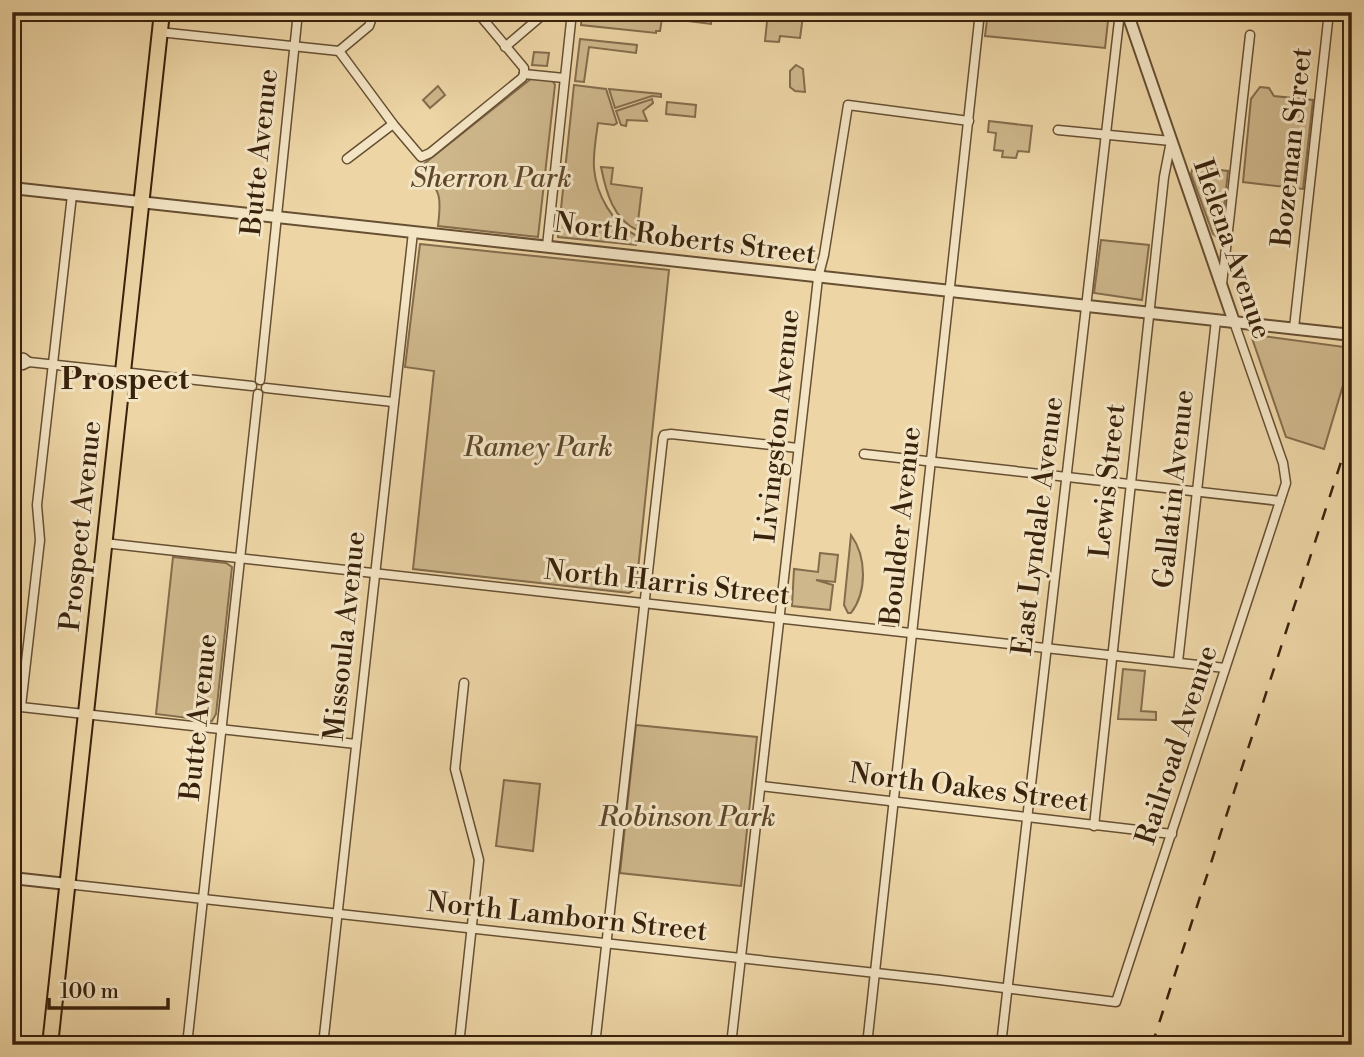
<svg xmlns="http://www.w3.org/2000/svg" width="1364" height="1057" font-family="'Libre Bodoni',serif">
	<rect width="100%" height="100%" fill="#edd5a5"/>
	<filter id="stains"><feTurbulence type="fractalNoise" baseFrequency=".00286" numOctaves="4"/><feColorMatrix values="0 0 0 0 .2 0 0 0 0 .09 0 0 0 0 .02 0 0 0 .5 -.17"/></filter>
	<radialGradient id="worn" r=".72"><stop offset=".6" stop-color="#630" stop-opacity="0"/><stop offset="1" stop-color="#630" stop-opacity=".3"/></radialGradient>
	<!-- green -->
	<g fill="#ceb78b" stroke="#846c4c" stroke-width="2">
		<path d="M 582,12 L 663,12 L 660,31 L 656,31 L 656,33 L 581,25 Z"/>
		<path d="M 688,12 L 712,12 L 711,24 L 687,21 Z"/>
		<path d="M 768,12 L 803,16 L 800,38 L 780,36 L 779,42 L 765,41 Z"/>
		<path d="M 988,12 L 1109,12 L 1105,48 L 985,36 Z"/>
		<path d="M 580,39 L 637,45 L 636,53 L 589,47 L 584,82 L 575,81 Z"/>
		<path d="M 534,52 L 549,53 L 547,66 L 532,65 Z"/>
		<path d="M 796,65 L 803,69 L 805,92 L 795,91 L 790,87 L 790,71 Z"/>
		<path d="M 532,78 L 553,81 L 555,85 L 538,237 L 438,226 C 442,193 440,193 420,167 Z"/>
		<path d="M 574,85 L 606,89 L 617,123 L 614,125 L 598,123 C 596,137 593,154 594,168 C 596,194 613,225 637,236 L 636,245 L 558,237 Z"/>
		<path d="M 438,86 L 445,95 L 430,108 L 423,100 Z"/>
		<path d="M 1260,87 L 1269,88 L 1274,96 L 1313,100 L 1303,189 L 1243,182 L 1251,99 Z"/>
		<path d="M 609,89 L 661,94 L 661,97 L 652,96 L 615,108 Z"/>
		<path d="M 652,99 L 653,103 L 643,111 L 647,121 L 627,120 L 626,126 L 621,125 L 616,111 Z"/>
		<path d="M 667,102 L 696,105 L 695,117 L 666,114 Z"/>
		<path d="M 989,121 L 1032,126 L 1029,152 L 1018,151 L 1016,158 L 1002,157 L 1003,151 L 994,150 L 996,133 L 988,132 Z"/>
		<path d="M 601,167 L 613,168 L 611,184 L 642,188 L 637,230 C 613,219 606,192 601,167 Z"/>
		<path d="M 1193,167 L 1228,171 L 1221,236 L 1217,237 L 1213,234 L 1191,174 Z"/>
		<path d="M 1101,240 L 1149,245 L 1142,300 L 1094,293 Z"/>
		<path d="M 420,244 L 669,270 L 636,589 L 629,593 L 413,569 L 434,371 L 405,367 Z"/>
		<path d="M 1256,335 L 1352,348 L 1352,355 L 1324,449 L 1286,437 L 1252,338 Z"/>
		<path d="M 851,535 C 867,557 867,592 851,613 L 848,613 L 844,605 Z"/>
		<path d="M 820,553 L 838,555 L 835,582 L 816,580 L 833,585 L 830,610 L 792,606 L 794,569 L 818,572 Z"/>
		<path d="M 173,557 L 226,563 L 232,567 L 216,714 L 212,721 L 156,714 Z"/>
		<path d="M 1123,669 L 1145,671 L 1141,711 L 1156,712 L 1156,720 L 1118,719 Z"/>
		<path d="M 636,725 L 757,737 L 741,886 L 620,873 Z"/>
		<path d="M 504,780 L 540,784 L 533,851 L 496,846 Z"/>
	</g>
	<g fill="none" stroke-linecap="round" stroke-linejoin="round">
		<!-- minor casing -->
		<g stroke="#664f32" stroke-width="11">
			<g id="minor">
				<path d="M 477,12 L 524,68 L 524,74"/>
				<path d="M 159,32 L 339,51 L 369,26 L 374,12"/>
				<path d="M 505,47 L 546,12"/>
				<path d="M 339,51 L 393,124 L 421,157 L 430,153 L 522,78 L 524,74"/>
				<path d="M 524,74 L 564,78"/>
				<path d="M 1058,130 L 1171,141 L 1164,177 L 1094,826"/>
				<path d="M 347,159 L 393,124"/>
				<path d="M 547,246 L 572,12"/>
				<path d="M 1222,284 L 1250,35"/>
				<path d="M 1294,328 L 1329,12"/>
				<path d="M 12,356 L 24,358 L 29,362"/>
				<path d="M 12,364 L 23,365 L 29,362 L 252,386"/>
				<path d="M 260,380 L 298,12"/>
				<path d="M 266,388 L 393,402"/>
				<path d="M 864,454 L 1280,501"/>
				<path d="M 104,543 L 1225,668"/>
				<path d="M 1178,662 L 1216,320"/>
				<path d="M 12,706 L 356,744"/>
				<path d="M 21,706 L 40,540 L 37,505 L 72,195"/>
				<path d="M 761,786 L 1172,834"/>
				<path d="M 67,884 L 940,980 L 1116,1002 L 1286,483 L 1283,463 L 1234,322"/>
				<path d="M 187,1045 L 258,394"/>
				<path d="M 323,1045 L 413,232"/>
				<path d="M 459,1045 L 479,860 L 455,769 L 464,683"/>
				<path d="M 595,1045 L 663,438 L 664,435 L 671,434 L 798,448"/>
				<path d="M 731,1045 L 818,278 L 824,255 L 848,105 L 969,121"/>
				<path d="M 867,1045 L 980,12"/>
				<path d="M 1001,1045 L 1120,12"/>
			</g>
		</g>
		<!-- tertiary casing -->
		<g stroke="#664f32" stroke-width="14">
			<g id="tertiary">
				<path d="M 1127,12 L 1234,322"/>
				<path d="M 12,188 L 1352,335"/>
				<path d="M 12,878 L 67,884"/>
			</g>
		</g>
		<!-- trunk casing -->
		<g stroke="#39220c" stroke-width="18">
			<path id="trunk" d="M 50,1045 L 162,12"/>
		</g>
		<!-- minor -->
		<use href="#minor" stroke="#f3e4c4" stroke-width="8"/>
		<!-- tertiary -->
		<use href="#tertiary" stroke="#f3e4c4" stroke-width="10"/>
		<!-- trunk -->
		<use href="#trunk" stroke="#edd5a5" stroke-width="14"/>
		<!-- rail -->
		<path stroke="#39220c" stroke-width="2.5" stroke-dasharray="12 12" stroke-linecap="butt" d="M 1152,1045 L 1352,428"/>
	</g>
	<g text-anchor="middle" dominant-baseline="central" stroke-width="6" stroke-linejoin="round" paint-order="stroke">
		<!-- street labels -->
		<g font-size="28" fill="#39220c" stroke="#f3e4c4">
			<text transform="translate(1292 147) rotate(-84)">Bozeman Street</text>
			<text transform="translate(260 152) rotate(-84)">Butte Avenue</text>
			<text transform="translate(685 239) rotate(7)">North Roberts Street</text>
			<text transform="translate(1232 249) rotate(71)">Helena Avenue</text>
			<text transform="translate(778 426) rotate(-84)">Livingston Avenue</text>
			<text transform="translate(1108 481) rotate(-84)">Lewis Street</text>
			<text transform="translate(1174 489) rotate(-84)">Gallatin Avenue</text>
			<text transform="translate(81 526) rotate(-84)">Prospect Avenue</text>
			<text transform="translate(901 526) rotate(-84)">Boulder Avenue</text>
			<text transform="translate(1038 526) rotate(-83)">East Lyndale Avenue</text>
			<text transform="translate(667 583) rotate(6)">North Harris Street</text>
			<text transform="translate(345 636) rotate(-84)">Missoula Avenue</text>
			<text transform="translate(199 717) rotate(-84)">Butte Avenue</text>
			<text transform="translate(1177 745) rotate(-72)">Railroad Avenue</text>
			<text transform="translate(969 788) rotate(7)">North Oakes Street</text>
			<text transform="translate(567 917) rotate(6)">North Lamborn Street</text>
		</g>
		<!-- park labels -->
		<g font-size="28" font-style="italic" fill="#5e472c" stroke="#f3e4c4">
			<text x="491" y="178">Sherron Park</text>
			<text x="538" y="447">Ramey Park</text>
			<text x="687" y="817">Robinson Park</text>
		</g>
		<!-- neighbourhood labels -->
		<g font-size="30" font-weight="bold" fill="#39220c" stroke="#f3e4c4">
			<text x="125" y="380">Prospect</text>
		</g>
	</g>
	<!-- margin -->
	<rect width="1364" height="1057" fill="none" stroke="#edd5a5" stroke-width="42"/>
	<rect x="14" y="14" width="1336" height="1029" fill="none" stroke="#39220c" stroke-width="3.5"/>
	<rect x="21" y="21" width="1322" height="1015" fill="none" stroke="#39220c" stroke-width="2"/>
	<!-- scale -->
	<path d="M49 998v10h119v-10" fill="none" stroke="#39220c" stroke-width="3.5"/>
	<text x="60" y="998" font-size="21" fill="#39220c" stroke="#f3e4c4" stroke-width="5" paint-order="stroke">100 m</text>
	<rect width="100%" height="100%" filter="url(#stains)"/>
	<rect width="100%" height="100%" fill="url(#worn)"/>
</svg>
